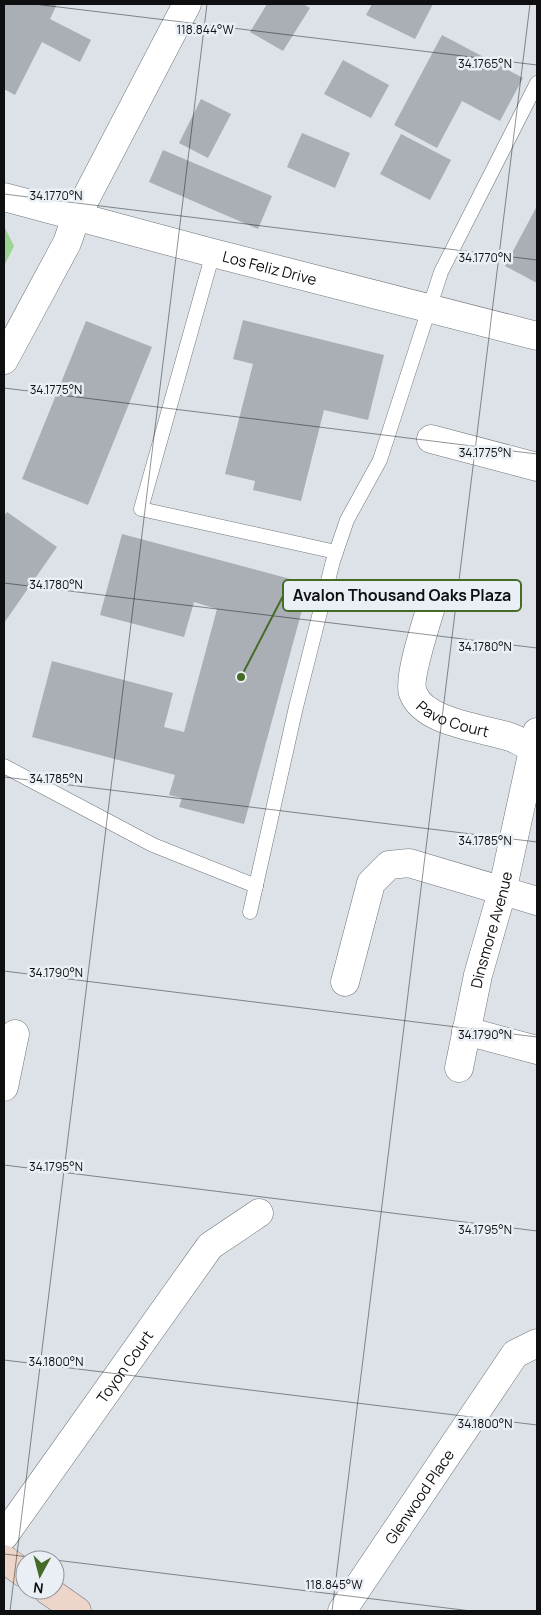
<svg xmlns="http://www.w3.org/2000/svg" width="541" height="1615" font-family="Manrope,sans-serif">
	<rect width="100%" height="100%" fill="#dce2e7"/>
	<!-- green -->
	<path fill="#9cd493" d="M 4,226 L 14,246 L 4,266 Z"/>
	<!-- building -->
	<g fill="#a9afb5">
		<path d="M 4,4 L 57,4 L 50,19 L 91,40 L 80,62 L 42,42 L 15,95 L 4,89 Z"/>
		<path d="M 267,4 L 303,4 L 310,8 L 283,51 L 250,32 Z"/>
		<path d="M 372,4 L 433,4 L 415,39 L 366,15 Z"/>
		<path d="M 442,35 L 523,78 L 500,121 L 462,101 L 437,148 L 394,125 Z"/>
		<path d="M 343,60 L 389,85 L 371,118 L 324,94 Z"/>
		<path d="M 201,99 L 231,114 L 208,158 L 179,143 Z"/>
		<path d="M 302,133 L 350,153 L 335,188 L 287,167 Z"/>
		<path d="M 401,134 L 451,160 L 430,200 L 380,174 Z"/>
		<path d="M 163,150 L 272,196 L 258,229 L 149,182 Z"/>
		<path d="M 537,206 L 537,283 L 505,266 Z"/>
		<path d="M 243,320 L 384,355 L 368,420 L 324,410 L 301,501 L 253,490 L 255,481 L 225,474 L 253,364 L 233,359 Z"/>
		<path d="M 86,321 L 152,347 L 88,505 L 22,479 Z"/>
		<path d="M 7,512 L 57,547 L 4,623 L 4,516 Z"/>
		<path d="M 122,534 L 309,584 L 244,824 L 179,807 L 182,798 L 169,795 L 175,775 L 32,737 L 52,661 L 173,693 L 164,727 L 184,732 L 217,609 L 194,602 L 184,637 L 100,615 Z"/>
	</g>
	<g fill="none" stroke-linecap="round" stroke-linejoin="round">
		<!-- service casing -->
		<g stroke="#70767b" stroke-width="15">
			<g id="service">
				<path d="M 213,253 L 141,509 L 336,552"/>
				<path d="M 4,766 L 153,845 L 256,886"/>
				<path d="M 250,912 L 296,707 L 333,561 L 347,520 L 380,460 L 441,272 L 537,83"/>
			</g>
		</g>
		<!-- minor casing -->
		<g stroke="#70767b" stroke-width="29">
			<g id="minor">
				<path id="s1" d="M 4,197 L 213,253 L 537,336"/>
				<path d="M 431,439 L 537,467"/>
				<path id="s2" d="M 434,597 C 429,615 407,678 413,693 C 424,723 483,728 510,737 C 519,740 528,746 537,751"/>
				<path d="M 345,982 L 371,883 L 389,865 L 409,863 L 537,901"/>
				<path d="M 466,1031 L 537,1050"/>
				<path id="s3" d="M 459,1068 L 478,975 L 502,892 L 537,732"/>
				<path d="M 4,1087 L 15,1034"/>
				<path id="s4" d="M 4,1536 L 210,1246 L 259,1213"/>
				<path id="s5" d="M 342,1611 L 515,1354 L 537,1343"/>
			</g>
		</g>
		<!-- tertiary casing -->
		<g stroke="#70767b" stroke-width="29">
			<path id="tertiary" d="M 4,360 L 67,243 L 76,217 L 187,4"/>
		</g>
		<!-- secondary casing -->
		<g stroke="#70767b" stroke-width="29">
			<g id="secondary">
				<path d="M 4,1559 L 25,1574"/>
				<path d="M 47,1590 L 77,1611"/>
			</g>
		</g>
		<!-- service -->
		<use href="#service" stroke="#fff" stroke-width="14"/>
		<!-- minor -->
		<use href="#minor" stroke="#fff" stroke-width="28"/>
		<!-- tertiary -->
		<use href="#tertiary" stroke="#fff" stroke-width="28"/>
		<!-- secondary -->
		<use href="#secondary" stroke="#edd6c9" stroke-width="28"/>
	</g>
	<!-- ticks -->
	<path fill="none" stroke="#0d0f11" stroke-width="1" stroke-opacity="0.45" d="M 34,4 L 537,65M 4,194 L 537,260M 4,388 L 537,454M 4,583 L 537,648M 4,777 L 537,842M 4,971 L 537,1037M 4,1165 L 537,1231M 4,1360 L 537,1425M 4,1554 L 54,1560M 55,1560 L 471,1611M 10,1611 L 207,4M 332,1611 L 530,4"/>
	<g text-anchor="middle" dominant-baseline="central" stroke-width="5" stroke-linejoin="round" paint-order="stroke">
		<!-- street labels -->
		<g font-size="15" fill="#0d0f11" stroke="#e9eff5">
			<text stroke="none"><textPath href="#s1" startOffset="275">Los Feliz Drive</textPath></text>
			<text stroke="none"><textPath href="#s2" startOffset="149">Pavo Court</textPath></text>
			<text stroke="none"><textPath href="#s3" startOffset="142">Dinsmore Avenue</textPath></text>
			<text stroke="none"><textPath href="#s4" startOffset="208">Toyon Court</textPath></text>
			<text stroke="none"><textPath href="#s5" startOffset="138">Glenwood Place</textPath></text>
		</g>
	</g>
	<g font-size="12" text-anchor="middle" fill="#0d0f11" stroke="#e9eff5" stroke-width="5" stroke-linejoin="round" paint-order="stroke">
		<text x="205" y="34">118.844°W</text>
		<text x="485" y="68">34.1765°N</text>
		<text x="56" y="200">34.1770°N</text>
		<text x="485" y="262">34.1770°N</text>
		<text x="56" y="394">34.1775°N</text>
		<text x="485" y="457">34.1775°N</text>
		<text x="56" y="589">34.1780°N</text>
		<text x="485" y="651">34.1780°N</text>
		<text x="56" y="783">34.1785°N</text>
		<text x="485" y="845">34.1785°N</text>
		<text x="56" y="977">34.1790°N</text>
		<text x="485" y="1039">34.1790°N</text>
		<text x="56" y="1171">34.1795°N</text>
		<text x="485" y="1234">34.1795°N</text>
		<text x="56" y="1366">34.1800°N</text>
		<text x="485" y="1428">34.1800°N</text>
		<text x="334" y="1589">118.845°W</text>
	</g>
	<!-- callouts -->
	<path fill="none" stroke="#456c27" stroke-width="2" d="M241 677L283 596"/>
	<circle fill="#456c27" stroke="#e9eff5" stroke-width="2" cx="241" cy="677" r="5"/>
	<rect fill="#e9eff5" stroke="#456c27" stroke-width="2" x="283" y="580" width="238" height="31" rx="5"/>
	<g font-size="16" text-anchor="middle" font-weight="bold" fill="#0d0f11">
		<text x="402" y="601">Avalon Thousand Oaks Plaza</text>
	</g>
	<!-- border -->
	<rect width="541" height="1615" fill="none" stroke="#0d0f11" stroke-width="10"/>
	<!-- north arrow -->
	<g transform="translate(40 1575) rotate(187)"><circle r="24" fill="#e9eff5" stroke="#91959a"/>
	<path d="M0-4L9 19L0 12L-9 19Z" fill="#456c27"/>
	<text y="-8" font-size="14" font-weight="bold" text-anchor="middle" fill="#0d0f11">N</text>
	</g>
</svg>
